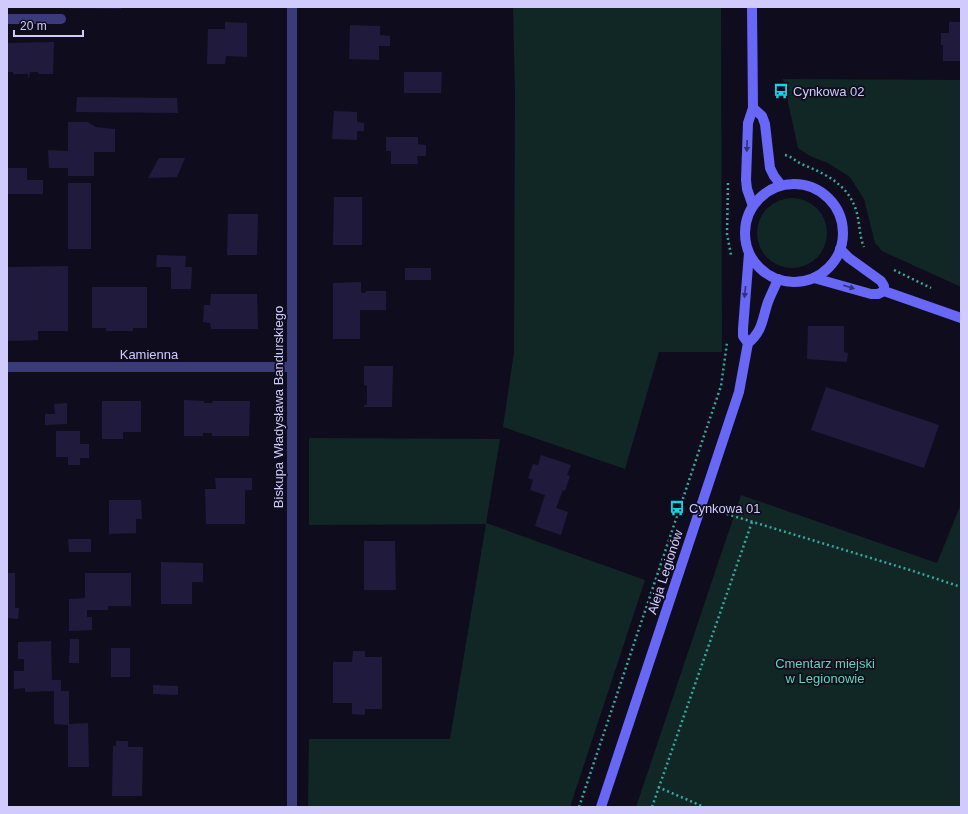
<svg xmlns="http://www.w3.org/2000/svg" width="968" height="814" font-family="Arial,sans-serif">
	<rect width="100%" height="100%" fill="#0f0d1d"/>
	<!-- green -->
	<g fill="#102725">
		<path d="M 513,7 L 721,7 L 722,352 L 659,352 L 625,469 L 503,427 L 514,352 L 515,93 Z"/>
		<path d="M 783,79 L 961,80 L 961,287 L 882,251 L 875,243 L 864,199 L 850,177 L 828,163 L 810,156 L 798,148 Z"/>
		<circle cx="792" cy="233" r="35"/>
		<path d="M 309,438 L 500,439 L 486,523 L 645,580 L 570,807 L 308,807 L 309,739 L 450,739 L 486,524 L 309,525 Z"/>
		<path d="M 741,495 L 937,563 L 961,504 L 961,807 L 636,807 Z"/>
	</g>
	<!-- building -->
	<g fill="#201a3d">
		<path d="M 52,7 L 121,7 L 121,9 L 52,8 Z"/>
		<path d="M 225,22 L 247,23 L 247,57 L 226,56 L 225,64 L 207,64 L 208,29 L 225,29 Z"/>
		<path d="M 949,22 L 961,22 L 961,61 L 943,61 L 943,45 L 941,45 L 941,33 L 949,33 Z"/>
		<path d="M 350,25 L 380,26 L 380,35 L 390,36 L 390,46 L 379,46 L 379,60 L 349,59 Z"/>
		<path d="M 54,42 L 53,74 L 38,74 L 38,72 L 30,72 L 29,77 L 28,77 L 28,74 L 13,74 L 13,72 L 7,72 L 7,43 Z"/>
		<path d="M 404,72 L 442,72 L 441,93 L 404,93 Z"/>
		<path d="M 77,97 L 177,98 L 178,113 L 76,112 Z"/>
		<path d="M 334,111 L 357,112 L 357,122 L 364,123 L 364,131 L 357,131 L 357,140 L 332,139 Z"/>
		<path d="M 68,122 L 88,122 L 96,127 L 115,129 L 115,152 L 94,152 L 94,176 L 68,176 L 68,168 L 49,168 L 48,150 L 68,151 Z"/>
		<path d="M 386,137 L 418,137 L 418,144 L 426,145 L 426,156 L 417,156 L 418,164 L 391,164 L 391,151 L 386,151 Z"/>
		<path d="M 159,158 L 185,158 L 177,177 L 148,178 Z"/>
		<path d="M 7,168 L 27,168 L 27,180 L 43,180 L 43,194 L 7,194 Z"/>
		<rect x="68" y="183" width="23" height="66"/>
		<path d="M 334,197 L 362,197 L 362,245 L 333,245 Z"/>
		<path d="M 228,214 L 258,214 L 257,255 L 227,255 Z"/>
		<path d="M 157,255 L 186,256 L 185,267 L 192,267 L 191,289 L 171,289 L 171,267 L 156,267 Z"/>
		<path d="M 68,266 L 68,331 L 38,331 L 38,340 L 7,341 L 7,267 Z"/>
		<rect x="405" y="268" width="26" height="12"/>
		<path d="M 361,282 L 361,293 L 365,293 L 366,291 L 386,291 L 386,310 L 360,310 L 360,339 L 333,339 L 333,283 Z"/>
		<path d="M 92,287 L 147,287 L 147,328 L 133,328 L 133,331 L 106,331 L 106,328 L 92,328 Z"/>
		<path d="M 211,294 L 257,294 L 258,329 L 211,329 L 210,323 L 203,322 L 204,305 L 210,305 Z"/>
		<path d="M 808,326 L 844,326 L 844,352 L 848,353 L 847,362 L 807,359 Z"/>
		<path d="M 364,366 L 393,366 L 392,407 L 364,407 L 364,405 L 367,405 L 367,386 L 364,385 Z"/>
		<path d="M 826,387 L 939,425 L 924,468 L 811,430 Z"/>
		<path d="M 184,400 L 204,401 L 204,403 L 213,403 L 212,401 L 250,401 L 249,436 L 212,436 L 212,433 L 203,433 L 203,436 L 184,436 Z"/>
		<path d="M 102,401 L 141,401 L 141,432 L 123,432 L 123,439 L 102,439 Z"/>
		<path d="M 67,403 L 67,424 L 45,425 L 45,414 L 55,414 L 54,404 Z"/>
		<path d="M 56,431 L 80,431 L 80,444 L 89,444 L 89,458 L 80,458 L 80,465 L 68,465 L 68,457 L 56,457 Z"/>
		<path d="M 541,455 L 571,465 L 567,475 L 570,476 L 565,491 L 563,490 L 556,508 L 568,512 L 561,535 L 535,526 L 545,495 L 530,490 L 533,480 L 528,478 L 533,464 L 538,465 Z"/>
		<path d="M 215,478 L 252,478 L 252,490 L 245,490 L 245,524 L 206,524 L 205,489 L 216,489 Z"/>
		<path d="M 109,500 L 141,500 L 142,519 L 136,519 L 136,533 L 109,534 Z"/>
		<path d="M 68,539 L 91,539 L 91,552 L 69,552 Z"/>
		<path d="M 364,541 L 395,541 L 396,590 L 364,590 Z"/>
		<path d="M 161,562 L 203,563 L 203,582 L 192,582 L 192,604 L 161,604 Z"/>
		<path d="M 7,573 L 15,573 L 15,608 L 19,608 L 18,619 L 7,618 Z"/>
		<path d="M 85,573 L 131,573 L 131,606 L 108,606 L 108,610 L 87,610 L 87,617 L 92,617 L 92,630 L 69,631 L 69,599 L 85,598 Z"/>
		<path d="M 70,639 L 79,639 L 79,663 L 69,663 Z"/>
		<path d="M 51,641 L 52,680 L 61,680 L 61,691 L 69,691 L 69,724 L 88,723 L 89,767 L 68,767 L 68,725 L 54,724 L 54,691 L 25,692 L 25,688 L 14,689 L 14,671 L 24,671 L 24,659 L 18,659 L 18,642 Z"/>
		<rect x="111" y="648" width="19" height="29"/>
		<path d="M 353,651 L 365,651 L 365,657 L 382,657 L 382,709 L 365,709 L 365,715 L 352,714 L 352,703 L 333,703 L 333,662 L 352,662 Z"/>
		<path d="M 153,685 L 178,686 L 178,695 L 153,694 Z"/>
		<path d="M 116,741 L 128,741 L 128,747 L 143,747 L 142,796 L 112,796 L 113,746 L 116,746 Z"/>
	</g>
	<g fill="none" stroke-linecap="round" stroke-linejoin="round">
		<!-- path -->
		<g stroke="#33a99f" stroke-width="2.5" stroke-dasharray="2 3" stroke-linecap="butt">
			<path d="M 785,155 C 792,156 797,163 804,165 C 826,174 848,185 856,210 C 860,222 859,236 864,247"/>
			<path d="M 728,183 L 727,234 L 731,255"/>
			<path d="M 894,270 L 931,288"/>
			<path d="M 717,511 L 910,570 L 961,587"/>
			<path d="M 658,787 L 704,807"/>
			<path d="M 579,807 L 706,430 L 721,386 L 727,343"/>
			<path d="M 652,807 L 752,522"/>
		</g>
		<!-- lane -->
		<path stroke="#3b3a7a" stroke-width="10" d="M 7,19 L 61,19"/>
		<!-- street -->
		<g stroke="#3b3a7a" stroke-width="10">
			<path d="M 292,7 L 292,807"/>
			<path d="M 7,367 L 291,367"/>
		</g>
		<!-- secondary -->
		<g stroke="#6867f8" stroke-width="10">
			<path d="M 752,7 L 753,108 L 748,123 L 746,180 L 747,189 L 753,206"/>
			<path d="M 753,108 L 762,116 L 765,124 L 770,168 L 774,176 L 781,185"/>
			<circle cx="794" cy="233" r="49"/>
			<path d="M 840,249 L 849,258 L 881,281 L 884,286 L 884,291"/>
			<path d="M 814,278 L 871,294 L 878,294 L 884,291 L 961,318"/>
			<path d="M 748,343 C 763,331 762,319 768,302 C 771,294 775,287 778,279"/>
			<path d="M 601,807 L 739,392 L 748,343 L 743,336 L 743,329 L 749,253"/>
		</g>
	</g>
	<!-- one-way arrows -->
	<defs><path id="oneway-solid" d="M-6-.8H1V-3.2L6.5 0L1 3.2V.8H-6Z"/></defs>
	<g fill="#333175">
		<use href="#oneway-solid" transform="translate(747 146) rotate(92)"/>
		<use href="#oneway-solid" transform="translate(849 287) rotate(17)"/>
		<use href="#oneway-solid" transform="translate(745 292) rotate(96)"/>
	</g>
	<!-- icons -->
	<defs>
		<g id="bus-bare" transform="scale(1.2)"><path d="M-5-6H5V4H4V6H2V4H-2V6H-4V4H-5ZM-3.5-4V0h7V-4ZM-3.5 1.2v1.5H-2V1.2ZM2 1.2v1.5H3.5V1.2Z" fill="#0bd7e9" stroke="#0f0d1d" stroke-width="2.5" paint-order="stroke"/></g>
	</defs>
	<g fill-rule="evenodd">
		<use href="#bus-bare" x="781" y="91"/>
		<use href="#bus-bare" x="677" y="508"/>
	</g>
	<g text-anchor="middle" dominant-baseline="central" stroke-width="3.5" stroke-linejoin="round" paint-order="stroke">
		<!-- poi labels -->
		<g font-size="13" fill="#d0cbfc" stroke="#0f0d1d" text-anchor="start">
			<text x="793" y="91">Cynkowa 02</text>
			<text x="689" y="508">Cynkowa 01</text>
		</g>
		<!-- street labels -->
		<g font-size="13" fill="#d0cbfc" stroke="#0f0d1d">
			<text x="149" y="354">Kamienna</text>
			<text transform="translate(278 407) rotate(-90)">Biskupa Władysława Bandurskiego</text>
			<text transform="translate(665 572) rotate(-72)">Aleja Legionów</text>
		</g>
		<!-- park labels -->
		<g font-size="13" fill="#5cd8b6" stroke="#0f0d1d">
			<text x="825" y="663">Cmentarz miejski<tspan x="825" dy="15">w Legionowie</tspan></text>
		</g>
	</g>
	<!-- border -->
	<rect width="968" height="814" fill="none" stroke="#d0cbfc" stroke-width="16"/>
	<!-- scale -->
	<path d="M14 30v6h69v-6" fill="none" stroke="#d0cbfc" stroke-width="2"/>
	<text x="20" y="30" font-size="12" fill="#d0cbfc" stroke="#0f0d1d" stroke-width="3" paint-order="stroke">20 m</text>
</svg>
